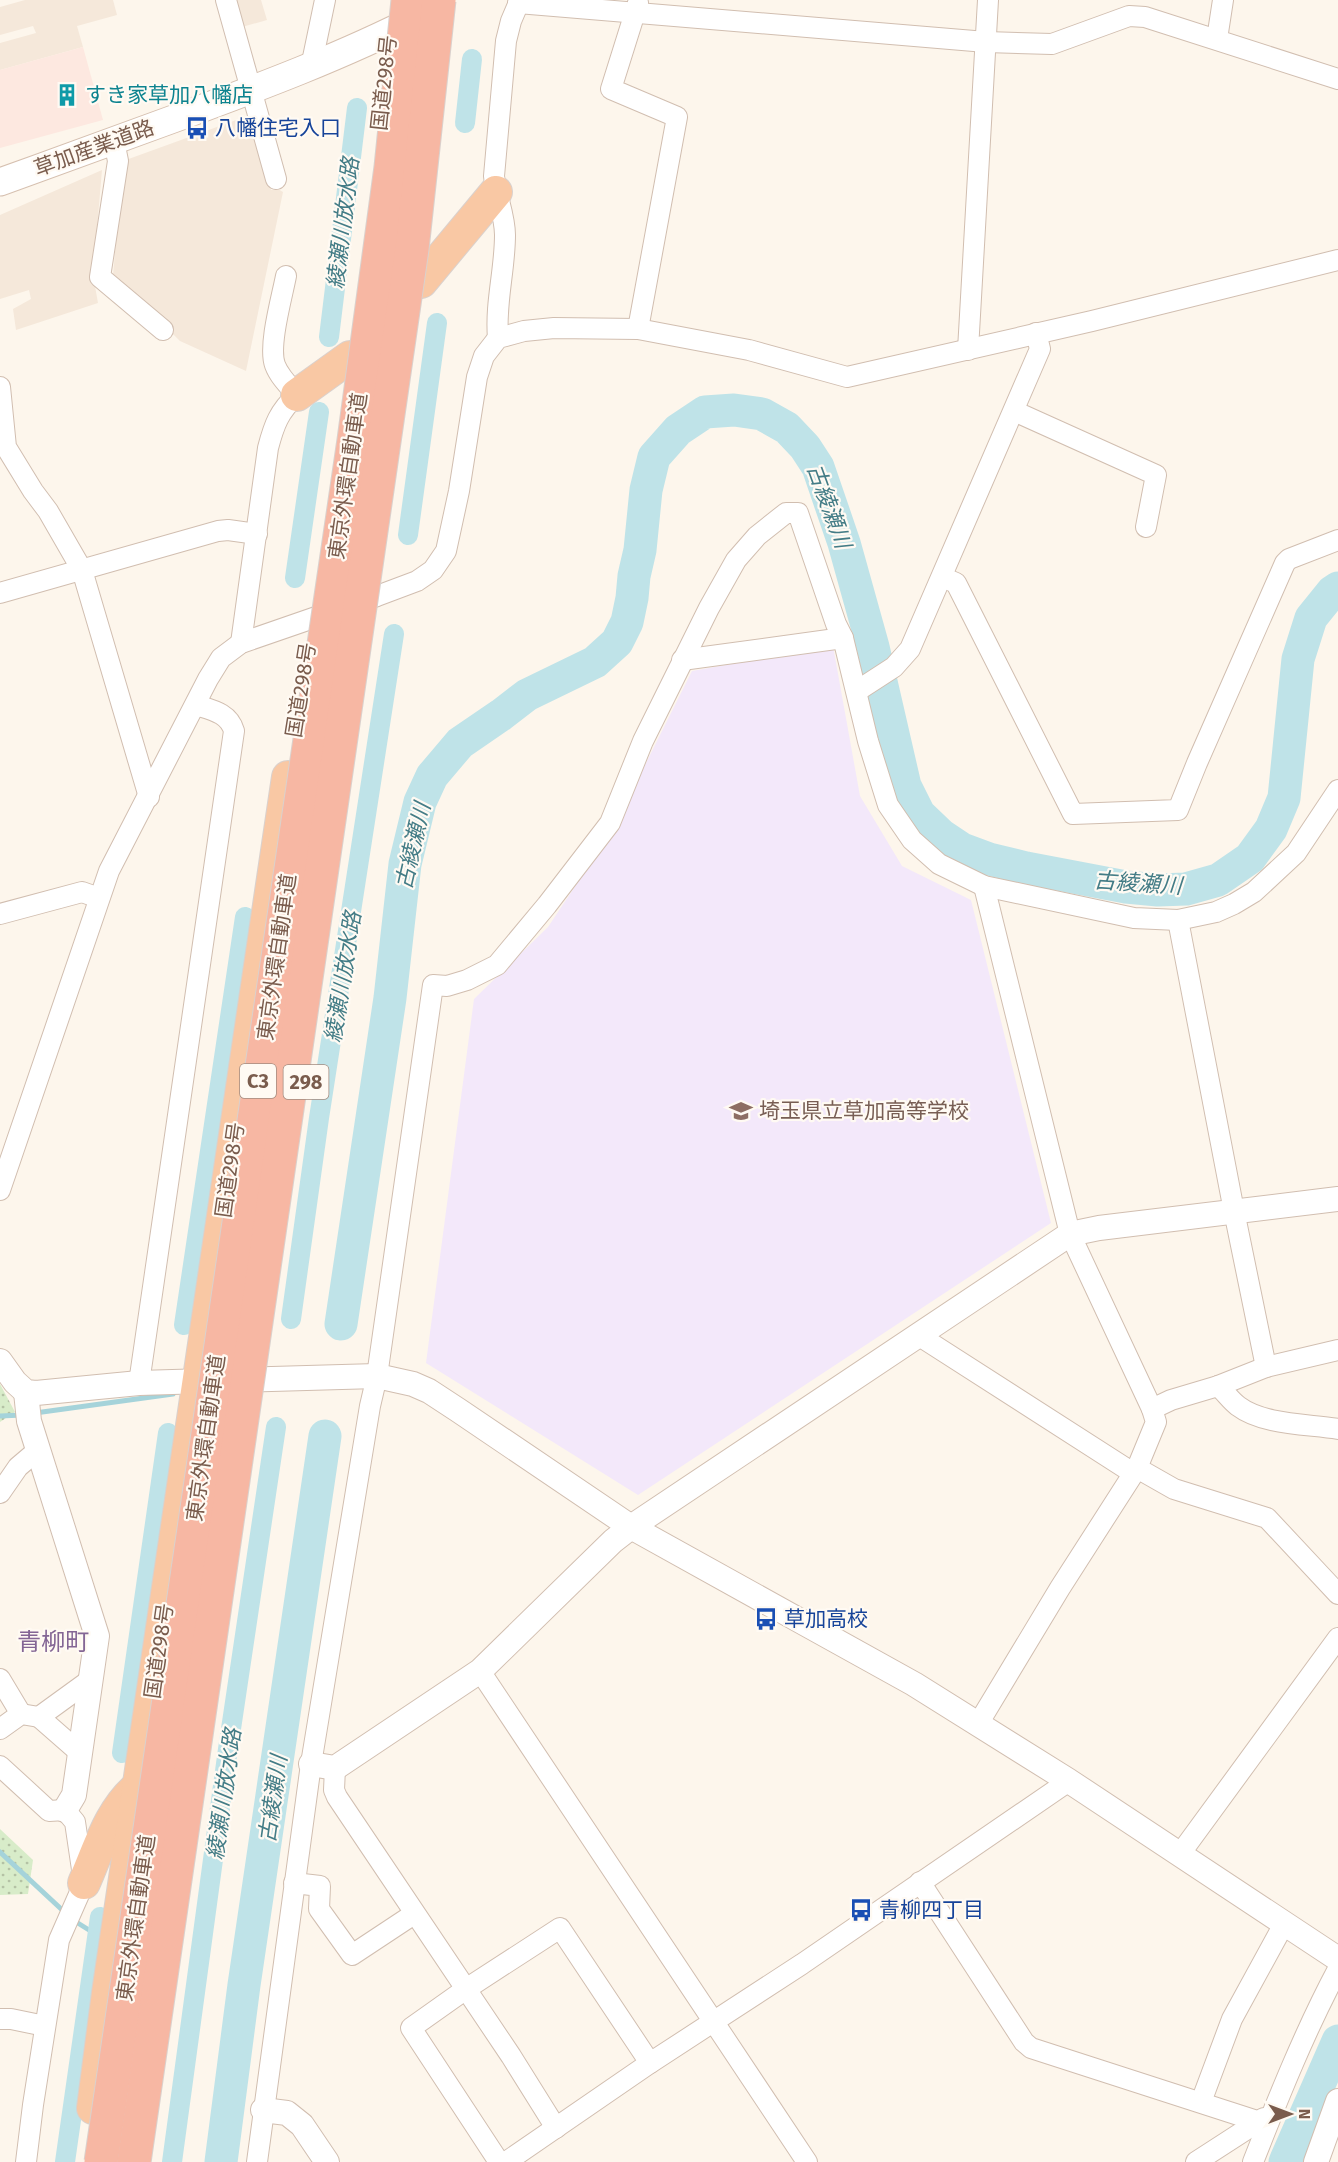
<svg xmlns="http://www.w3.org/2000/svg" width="1338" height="2162" font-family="'Fira Sans','Noto Sans JP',sans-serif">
	<defs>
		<pattern id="park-dots" width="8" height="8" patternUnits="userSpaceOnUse" patternTransform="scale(1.5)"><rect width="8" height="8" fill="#d8ecc9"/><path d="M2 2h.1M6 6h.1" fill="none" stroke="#b4c2a5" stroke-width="1.8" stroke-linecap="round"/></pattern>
	</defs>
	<rect width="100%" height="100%" fill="#fdf6ec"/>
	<!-- residential -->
	<g fill="#f5e8da">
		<path d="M 25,0 L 113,0 L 117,15 L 77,26 L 83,47 L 0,70 L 0,43 L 36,33 L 33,26 L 0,35 L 0,7 Z"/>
		<path d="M 234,0 L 261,0 L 267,20 L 242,27 Z"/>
		<path d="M 250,115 L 271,190 L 278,189 L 283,192 L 246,371 L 180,341 L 113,275 L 123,161 Z"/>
		<path d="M 102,170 L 93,275 L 98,303 L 16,330 L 13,309 L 31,299 L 29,290 L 0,299 L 0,215 Z"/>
	</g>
	<!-- commercial -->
	<path fill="#fde8e0" d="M 83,47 L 103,120 L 0,148 L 0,70 Z"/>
	<!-- education -->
	<path fill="#f3e8fa" d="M 833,646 L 860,796 L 902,866 L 971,900 L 1051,1223 L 638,1495 L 426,1363 L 474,999 L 548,927 L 612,831 L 692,671 Z"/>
	<!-- park -->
	<g fill="url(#park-dots)">
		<path d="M 0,1384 L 15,1412 L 0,1422 Z"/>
		<path d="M 0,1829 L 33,1860 L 28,1894 L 0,1895 Z"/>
	</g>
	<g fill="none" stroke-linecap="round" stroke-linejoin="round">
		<!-- stream -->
		<g stroke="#a5d3da" stroke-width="5">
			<path d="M 35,1413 L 173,1394"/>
			<path d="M 0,1416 L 23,1415"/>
			<path d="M 0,1852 L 73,1920 L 97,1935"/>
		</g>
		<!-- canal -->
		<g stroke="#bfe3e8" stroke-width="20">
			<path d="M 465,123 L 472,59"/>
			<path d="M 329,337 L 357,108"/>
			<path d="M 408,535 L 437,323"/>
			<path d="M 295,578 L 319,412"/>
			<path d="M 291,1319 L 319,1118 L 394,634"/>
			<path d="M 184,1325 L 245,917"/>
			<path d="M 122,1753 L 168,1433"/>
			<path d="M 65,2162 L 100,1917"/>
			<path d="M 172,2162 L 228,1749 L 276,1427"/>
		</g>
		<!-- river -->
		<g stroke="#bfe3e8" stroke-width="33">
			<path d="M 341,1324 L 390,998 L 405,864 L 420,802 L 432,776 L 460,743 L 501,715 L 527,695 L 595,662 L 617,642 L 627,622 L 632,598 L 634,576 L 640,550 L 646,490 L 654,457 L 678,430 L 705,412 L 734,410 L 762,414 L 787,428 L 805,447 L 818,467 L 844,543 L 873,647 L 905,786 L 919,814 L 941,835 L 962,849 L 989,859 L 1026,868 L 1126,887 L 1158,890 L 1186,889 L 1218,880 L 1250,858 L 1271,829 L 1284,798 L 1298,659 L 1311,618 L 1332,592 L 1338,588"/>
			<path d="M 221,2162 L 244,1985 L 325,1436"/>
			<path d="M 1285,2162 L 1338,2041"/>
		</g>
		<!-- minor casing -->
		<g stroke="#d1beb0" stroke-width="22">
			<g id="minor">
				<path d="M 226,0 L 276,179"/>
				<path d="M 518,3 L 986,42 L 1052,44 L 1129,16 L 1145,17 L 1338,79"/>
				<path d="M 638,3 L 611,89 L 677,117 L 638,329"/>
				<path d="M 1217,39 L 1223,0"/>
				<path d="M 311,67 L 325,0"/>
				<path d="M 114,141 L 118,161 L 100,277 L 163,330"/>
				<path d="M 498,338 C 495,303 505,270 505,235 C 505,215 496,196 494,176 L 506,41 L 511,21 L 520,0"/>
				<path d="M 968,350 L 988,0"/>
				<path d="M 0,387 L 6,447 L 33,491 L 48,511 L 82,570 L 149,797"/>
				<path d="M 1014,411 L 1156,475 L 1146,527"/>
				<path d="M 942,577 L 956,583 L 1073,814 L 1178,810 L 1197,763 L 1285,563 L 1289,559 L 1338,540"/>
				<path d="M 0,593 L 218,531 L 228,530 L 257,534"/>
				<path d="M 241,643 L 268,448 C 274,425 279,411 297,395 C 289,386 279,376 275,365 C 268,346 282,297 286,276"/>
				<path d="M 682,660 L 843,638"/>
				<path d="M 857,691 L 894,667 L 910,649 L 1040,349 L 1036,333"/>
				<path d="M 984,886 L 1070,1234 L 1152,1409"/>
				<path d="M 0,914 L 82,892 L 99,898"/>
				<path d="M 1178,920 L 1234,1211 L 1266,1367"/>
				<path d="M 0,1190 L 109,871 L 208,679 L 221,658 L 241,643 L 377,596 L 417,581 L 433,570 L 446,551 L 459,491 L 477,377 L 484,356 L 498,338 L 524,331 L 554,328 L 638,329 L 749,350 L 847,377 L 1092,321 L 1338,260"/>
				<path d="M 918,1335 L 1133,1473"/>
				<path d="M 139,1383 L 234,731 C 229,713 212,710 196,705"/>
				<path d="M 1218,1386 C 1225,1392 1231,1401 1238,1406 C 1263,1425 1308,1424 1338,1429"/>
				<path d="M 1137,1468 L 1174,1489 L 1267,1518 L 1338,1594"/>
				<path d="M 0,1493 L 18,1467 L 38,1450"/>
				<path d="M 480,1671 L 807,2162"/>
				<path d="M 0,1679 L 21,1714"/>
				<path d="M 39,1717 L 79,1752"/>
				<path d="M 978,1724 L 1060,1588 L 1137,1468 L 1156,1422 L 1152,1409 L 1171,1400 L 1218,1386 L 1266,1367 L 1338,1350"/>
				<path d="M 0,1729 L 21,1714 L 39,1717 L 90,1680"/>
				<path d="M 0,1766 L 49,1811 L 65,1810 L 75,1822 L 84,1883 L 59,1940 L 33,2105 L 26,2162"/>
				<path d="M 335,1768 L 334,1790 L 337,1797 L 511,2056 L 556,2128"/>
				<path d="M 1180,1854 L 1338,1638"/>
				<path d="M 920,1882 L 1024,2042 L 1031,2048 L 1257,2121"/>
				<path d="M 294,1883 L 320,1886 L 319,1909 L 352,1955 L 414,1914"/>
				<path d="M 0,2019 L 11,2019 L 45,2026"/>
				<path d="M 1201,2102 L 1232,2019 L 1284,1924"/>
				<path d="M 257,2162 L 311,1764 L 370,1406 L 377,1376 L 433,985 L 447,986 L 467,980 L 497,965 L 547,905 L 610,823 L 643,741 L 709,608 L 736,560 L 757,536 L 786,513 L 798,513 L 836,624 L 843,638 L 868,741 L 888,805 L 912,840 L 939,864 L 984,886 L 1134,918 L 1178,920 L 1216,912 L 1234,904 L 1254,892 L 1296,853 L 1338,790"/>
				<path d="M 499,2162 L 411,2028 L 466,1989 L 560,1928 L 650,2063"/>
				<path d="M 506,2162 L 650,2063 L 802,1964 L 1069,1781"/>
				<path d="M 1196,2162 L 1264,2118"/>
				<path d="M 1253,2162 C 1279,2096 1305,2031 1338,1969"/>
			</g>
		</g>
		<!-- tertiary casing -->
		<g stroke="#d1beb0" stroke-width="26">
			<g id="tertiary">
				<path d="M 0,1361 L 15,1382 L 26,1392 L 36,1393 L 139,1383 L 377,1376 L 413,1384 L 429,1391 L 458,1410 L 631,1527 L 914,1684 L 1069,1781 L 1338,1959"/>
				<path d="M 26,1392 L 29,1421 L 97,1636 L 74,1795 L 65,1810"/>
				<path d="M 311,1764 L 335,1768 L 480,1671 L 613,1541 L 631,1527 L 1070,1234 L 1099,1228 L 1338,1199"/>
				<path d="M 263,2110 L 287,2113 L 302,2125 L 327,2162"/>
				<path d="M 1316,2162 L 1338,2101"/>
			</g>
		</g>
		<!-- secondary casing -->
		<g stroke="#d6c0b0" stroke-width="29">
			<path id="secondary" d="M 0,182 C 59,161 118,139 176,118 C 260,87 343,56 421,16"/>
		</g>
		<!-- trunk casing -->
		<g stroke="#dad1cd" stroke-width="34">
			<g id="trunk">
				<path d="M 421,282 L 496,192"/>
				<path d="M 297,395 L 350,357"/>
				<path d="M 84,1883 C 99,1849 110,1809 139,1786"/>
				<path d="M 93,2108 L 108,1993 L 288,777"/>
			</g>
		</g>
		<!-- minor -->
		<use href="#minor" stroke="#fff" stroke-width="20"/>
		<!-- tertiary -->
		<use href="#tertiary" stroke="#fff" stroke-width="24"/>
		<!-- secondary -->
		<use href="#secondary" stroke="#fff" stroke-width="27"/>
		<!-- trunk -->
		<use href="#trunk" stroke="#f9c8a4" stroke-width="32"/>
		<!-- motorway-bridge casing -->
		<g stroke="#dad1cd" stroke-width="35" stroke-linecap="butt">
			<g id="motorway-bridge">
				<path d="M 101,2162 L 354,440 L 391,167 L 408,0"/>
				<path d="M 134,2162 L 412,249 L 439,0"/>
			</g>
		</g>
		<!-- motorway-bridge -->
		<use href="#motorway-bridge" stroke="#f7b7a3" stroke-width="33"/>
	</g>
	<!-- icons -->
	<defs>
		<g id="building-bare" transform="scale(1.8)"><path d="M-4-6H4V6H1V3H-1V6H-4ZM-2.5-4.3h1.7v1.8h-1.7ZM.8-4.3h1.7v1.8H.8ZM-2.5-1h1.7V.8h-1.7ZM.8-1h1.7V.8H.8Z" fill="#0f9aa8" stroke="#fffaf3" stroke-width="2.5" paint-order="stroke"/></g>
		<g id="bus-bare" transform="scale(1.8)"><path d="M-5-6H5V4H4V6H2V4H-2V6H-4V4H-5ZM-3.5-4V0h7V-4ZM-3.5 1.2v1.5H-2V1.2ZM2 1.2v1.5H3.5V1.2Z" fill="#1a4fb4" stroke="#fffaf3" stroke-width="2.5" paint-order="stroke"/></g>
		<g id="school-bare" transform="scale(1.8)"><path d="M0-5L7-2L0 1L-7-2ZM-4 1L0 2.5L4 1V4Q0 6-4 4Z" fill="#8d6e63" stroke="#fffaf3" stroke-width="2.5" paint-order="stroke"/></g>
	</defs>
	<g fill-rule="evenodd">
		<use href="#building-bare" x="67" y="95"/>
		<use href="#bus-bare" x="197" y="128"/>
		<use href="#school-bare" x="741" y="1111"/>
		<use href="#bus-bare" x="766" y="1619"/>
		<use href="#bus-bare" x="861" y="1910"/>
	</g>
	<g text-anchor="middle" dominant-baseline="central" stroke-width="4.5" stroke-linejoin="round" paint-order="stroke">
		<!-- shield labels -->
		<g fill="#fffaf3" stroke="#a28b7f" stroke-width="1.5">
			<rect x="240" y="1064" width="36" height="34" rx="4.5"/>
			<rect x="283.5" y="1065" width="45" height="34" rx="4.5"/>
		</g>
		<g font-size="20" font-weight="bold" fill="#7a5c4d">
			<text x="258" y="1081">C3</text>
			<text x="306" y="1082">298</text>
		</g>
		<!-- street labels -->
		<g font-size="21" fill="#7a5c4d" stroke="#fffaf3">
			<text transform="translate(384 83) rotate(-84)">国道298号</text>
			<text transform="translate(94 148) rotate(-20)">草加産業道路</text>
			<text transform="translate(348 476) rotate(-82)">東京外環自動車道</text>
			<text transform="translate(301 690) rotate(-81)">国道298号</text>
			<text transform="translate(277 957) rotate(-82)">東京外環自動車道</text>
			<text transform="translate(230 1170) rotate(-82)">国道298号</text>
			<text transform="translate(206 1438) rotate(-82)">東京外環自動車道</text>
			<text transform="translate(159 1651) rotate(-82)">国道298号</text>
			<text transform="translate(136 1918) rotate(-82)">東京外環自動車道</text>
		</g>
		<!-- culture labels -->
		<g font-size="21" fill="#0d838f" stroke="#fffaf3" text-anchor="start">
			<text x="85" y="95">すき家草加八幡店</text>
		</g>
		<!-- transit labels -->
		<g font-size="21" fill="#164399" stroke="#fffaf3" text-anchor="start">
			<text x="215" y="128">八幡住宅入口</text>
			<text x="784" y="1619">草加高校</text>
			<text x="879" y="1910">青柳四丁目</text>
		</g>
		<!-- education labels -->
		<g font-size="21" fill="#785e54" stroke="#fffaf3" text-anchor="start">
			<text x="759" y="1111">埼玉県立草加高等学校</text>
		</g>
		<!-- water labels -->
		<g font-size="22" font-style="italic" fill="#437c86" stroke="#fffaf3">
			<text transform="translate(343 223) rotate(-83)">綾瀬川放水路</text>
			<text transform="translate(829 506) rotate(70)">古綾瀬川</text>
			<text transform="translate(413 846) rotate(-77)">古綾瀬川</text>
			<text transform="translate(1138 883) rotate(4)">古綾瀬川</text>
			<text transform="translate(343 977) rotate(-81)">綾瀬川放水路</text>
			<text transform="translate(224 1794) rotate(-82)">綾瀬川放水路</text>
			<text transform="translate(273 1799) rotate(-82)">古綾瀬川</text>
		</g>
		<!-- quarter labels -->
		<g font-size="24" fill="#846695" stroke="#fffaf3">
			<text x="53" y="1642">青柳町</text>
		</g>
	</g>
	<!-- north arrow -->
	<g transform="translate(1290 2114) rotate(90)" stroke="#fffaf3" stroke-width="4.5" paint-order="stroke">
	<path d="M0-4.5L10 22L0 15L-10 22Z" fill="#7a5c4d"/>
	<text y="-9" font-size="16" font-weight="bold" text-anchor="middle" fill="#7a5c4d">N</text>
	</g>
</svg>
